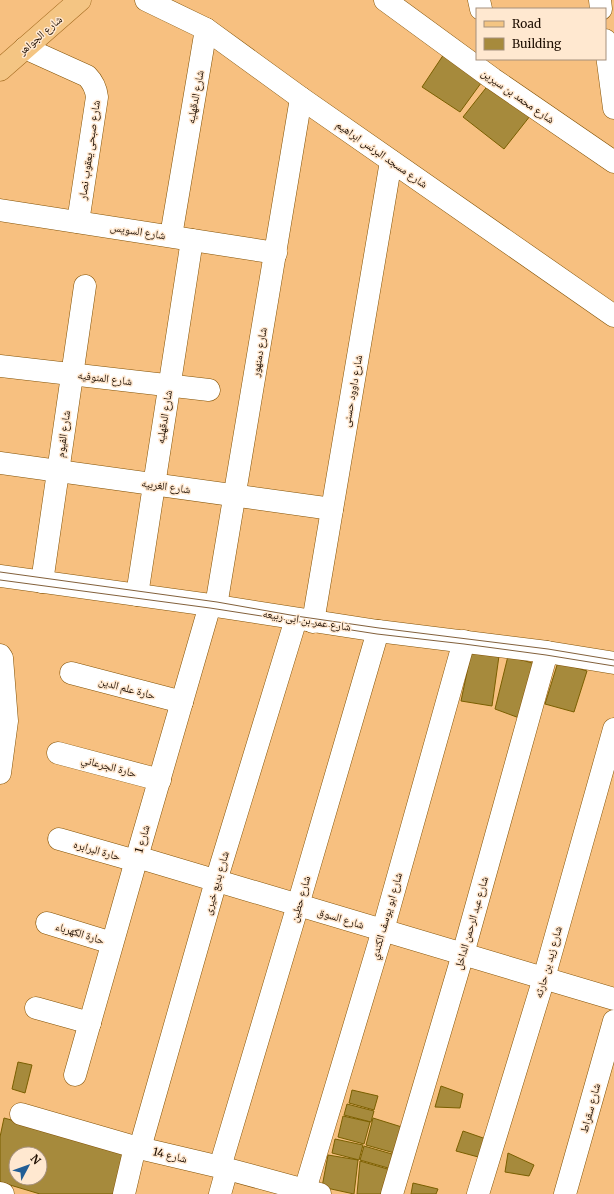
<svg xmlns="http://www.w3.org/2000/svg" width="614" height="1194" font-family="Merriweather,'Noto Naskh Arabic',serif">
	<rect width="100%" height="100%" fill="#f7c080"/>
	<!-- building -->
	<g fill="#a68a3c" stroke="#7a5f00" fill-rule="evenodd">
		<path d="M 446,51 L 484,79 L 460,112 L 422,87 Z"/>
		<path d="M 493,79 L 534,111 L 504,149 L 463,117 Z"/>
		<path d="M 471,653 L 499,656 L 492,706 L 461,701 Z"/>
		<path d="M 508,656 L 539,665 L 522,719 L 495,709 Z"/>
		<path d="M 558,662 L 587,671 L 574,712 L 545,704 Z"/>
		<path d="M 18,1062 L 32,1065 L 25,1093 L 12,1089 Z"/>
		<path d="M 441,1086 L 463,1094 L 460,1108 L 435,1107 Z"/>
		<path d="M 352,1090 L 378,1096 L 374,1110 L 349,1103 Z"/>
		<path d="M 347,1104 L 374,1111 L 371,1122 L 344,1115 Z"/>
		<path d="M 343,1116 L 370,1122 L 364,1144 L 338,1137 Z"/>
		<path d="M 4,1118 L 130,1152 L 119,1194 L 40,1194 L 0,1182 L 0,1137 ZM 16,1154 L 40,1154 L 40,1178 L 16,1178 Z"/>
		<path d="M 373,1118 L 405,1128 L 398,1154 L 366,1145 Z"/>
		<path d="M 463,1131 L 486,1139 L 482,1158 L 456,1151 Z"/>
		<path d="M 335,1139 L 363,1145 L 359,1160 L 332,1153 Z"/>
		<path d="M 364,1146 L 399,1156 L 395,1170 L 360,1160 Z"/>
		<path d="M 508,1153 L 534,1165 L 529,1176 L 505,1172 Z"/>
		<path d="M 328,1155 L 358,1160 L 354,1194 L 322,1187 Z"/>
		<path d="M 360,1161 L 391,1170 L 389,1194 L 357,1194 Z"/>
		<path d="M 413,1183 L 438,1189 L 436,1194 L 411,1194 Z"/>
	</g>
	<g fill="none" stroke-linecap="round" stroke-linejoin="round">
		<!-- minor casing -->
		<g stroke="#835205" stroke-width="23">
			<g id="minor">
				<path d="M 146,0 L 206,29 L 301,98 L 614,316"/>
				<path d="M 385,0 L 493,79 L 614,162"/>
				<path d="M 479,0 L 481,9"/>
				<path d="M 600,0 L 601,9"/>
				<path d="M 605,40 L 614,108"/>
				<path d="M 25,48 L 87,76 C 93,82 96,88 97,97 L 78,222"/>
				<path d="M 0,210 L 276,253"/>
				<path d="M 171,236 L 206,29"/>
				<path d="M 0,366 L 209,390"/>
				<path d="M 0,463 L 332,509"/>
				<path d="M 0,576 L 210,605 L 378,631 L 547,652 L 614,663"/>
				<path d="M 42,582 L 85,286"/>
				<path d="M 137,595 L 192,240"/>
				<path d="M 216,606 L 301,98"/>
				<path d="M 313,622 L 391,161"/>
				<path d="M 0,655 L 2,658 L 7,721 L 0,773"/>
				<path d="M 71,673 L 182,702"/>
				<path d="M 58,753 L 160,780"/>
				<path d="M 59,839 L 136,861"/>
				<path d="M 137,857 L 614,999"/>
				<path d="M 47,923 L 112,943"/>
				<path d="M 36,1008 L 90,1023"/>
				<path d="M 75,1075 L 137,857 L 210,605"/>
				<path d="M 21,1114 L 135,1147 L 220,1167 L 320,1194"/>
				<path d="M 140,1148 L 216,881 L 296,619"/>
				<path d="M 220,1167 L 298,905 L 378,631"/>
				<path d="M 305,1190 L 383,930 L 464,641"/>
				<path d="M 0,1193 L 3,1194"/>
				<path d="M 124,1194 L 135,1147"/>
				<path d="M 220,1194 L 227,1169"/>
				<path d="M 392,1194 L 463,954 L 547,652"/>
				<path d="M 478,1194 L 544,978 L 614,729"/>
				<path d="M 565,1194 L 614,1021"/>
			</g>
		</g>
		<!-- major casing -->
		<g stroke="#a46b20" stroke-width="23">
			<path id="major" d="M 0,70 L 80,0"/>
		</g>
		<!-- minor -->
		<use href="#minor" stroke="#fff" stroke-width="22"/>
		<!-- major -->
		<use href="#major" stroke="#f4c583" stroke-width="22"/>
		<!-- tram -->
		<g stroke="#82603b" stroke-width="1">
			<path d="M 0,572 L 217,602 L 296,616 L 379,628 L 548,649 L 614,660"/>
			<path d="M 0,580 L 210,608 L 377,634 L 464,644 L 546,655 L 614,666"/>
		</g>
	</g>
	<g text-anchor="middle" dominant-baseline="central" stroke-width="3" stroke-linejoin="round" paint-order="stroke">
		<!-- street labels -->
		<g font-size="11" fill="#1d0d00" stroke="#ffe8d0">
			<text transform="translate(40 35) rotate(-41)">شارع الجواهر</text>
			<text transform="translate(518 96) rotate(35)">شارع محمد بن سيرين</text>
			<text transform="translate(195 97) rotate(-80)">شارع الدقهليه</text>
			<text transform="translate(89 150) rotate(-82)">شارع صبحى يعقوب نصار</text>
			<text transform="translate(382 154) rotate(35)">شارع مسجد البرنس ابراهيم</text>
			<text transform="translate(138 231) rotate(9)">شارع السويس</text>
			<text transform="translate(259 352) rotate(-81)">شارع دمنهور</text>
			<text transform="translate(105 378) rotate(7)">شارع المنوفيه</text>
			<text transform="translate(352 391) rotate(-80)">شارع داوود حسنى</text>
			<text transform="translate(164 417) rotate(-81)">شارع الدقهليه</text>
			<text transform="translate(63 434) rotate(-82)">شارع الفيوم</text>
			<text transform="translate(166 486) rotate(8)">شارع الغربيه</text>
			<text transform="translate(307 620) rotate(9)">شارع عمر بن ابى ربيعه</text>
			<text transform="translate(127 688) rotate(15)">حارة علم الدين</text>
			<text transform="translate(109 766) rotate(15)">حارة الجرعاني</text>
			<text transform="translate(142 839) rotate(-74)">شارع 1</text>
			<text transform="translate(97 850) rotate(16)">حارة البرابره</text>
			<text transform="translate(216 883) rotate(-74)">شارع بديع خيرى</text>
			<text transform="translate(300 899) rotate(-74)">شارع حطين</text>
			<text transform="translate(386 916) rotate(-74)">شارع ابو يوسف الكندي</text>
			<text transform="translate(341 918) rotate(17)">شارع السوق</text>
			<text transform="translate(471 923) rotate(-74)">شارع عبد الرحمن الداخل</text>
			<text transform="translate(80 933) rotate(17)">حارة الكهرباء</text>
			<text transform="translate(548 962) rotate(-74)">شارع زيد بن حارثه</text>
			<text transform="translate(590 1108) rotate(-75)">شارع سقراط</text>
			<text transform="translate(170 1155) rotate(13)">شارع 14</text>
		</g>
	</g>
	<!-- legend -->
	<rect x="476" y="8" width="130" height="52" fill="#ffe8d0" stroke="#a5907d"/>
	<rect x="484" y="21" width="20" height="6" fill="#f4c583" stroke="#a5907d"/>
	<text x="512" y="28" font-size="12" fill="#1d0d00">Road</text>
	<rect x="484" y="38" width="20" height="12" fill="#a68a3c" stroke="#a5907d"/>
	<text x="512" y="48" font-size="12" fill="#1d0d00">Building</text>
	<!-- north arrow -->
	<g transform="translate(28 1166) rotate(49)"><circle r="19" fill="#ffe8d0" stroke="#a5907d"/>
	<path d="M0-3L7 15L0 10L-7 15Z" fill="#225e95"/>
	<text y="-6" font-size="11" font-weight="bold" text-anchor="middle" fill="#1d0d00">N</text>
	</g>
</svg>
